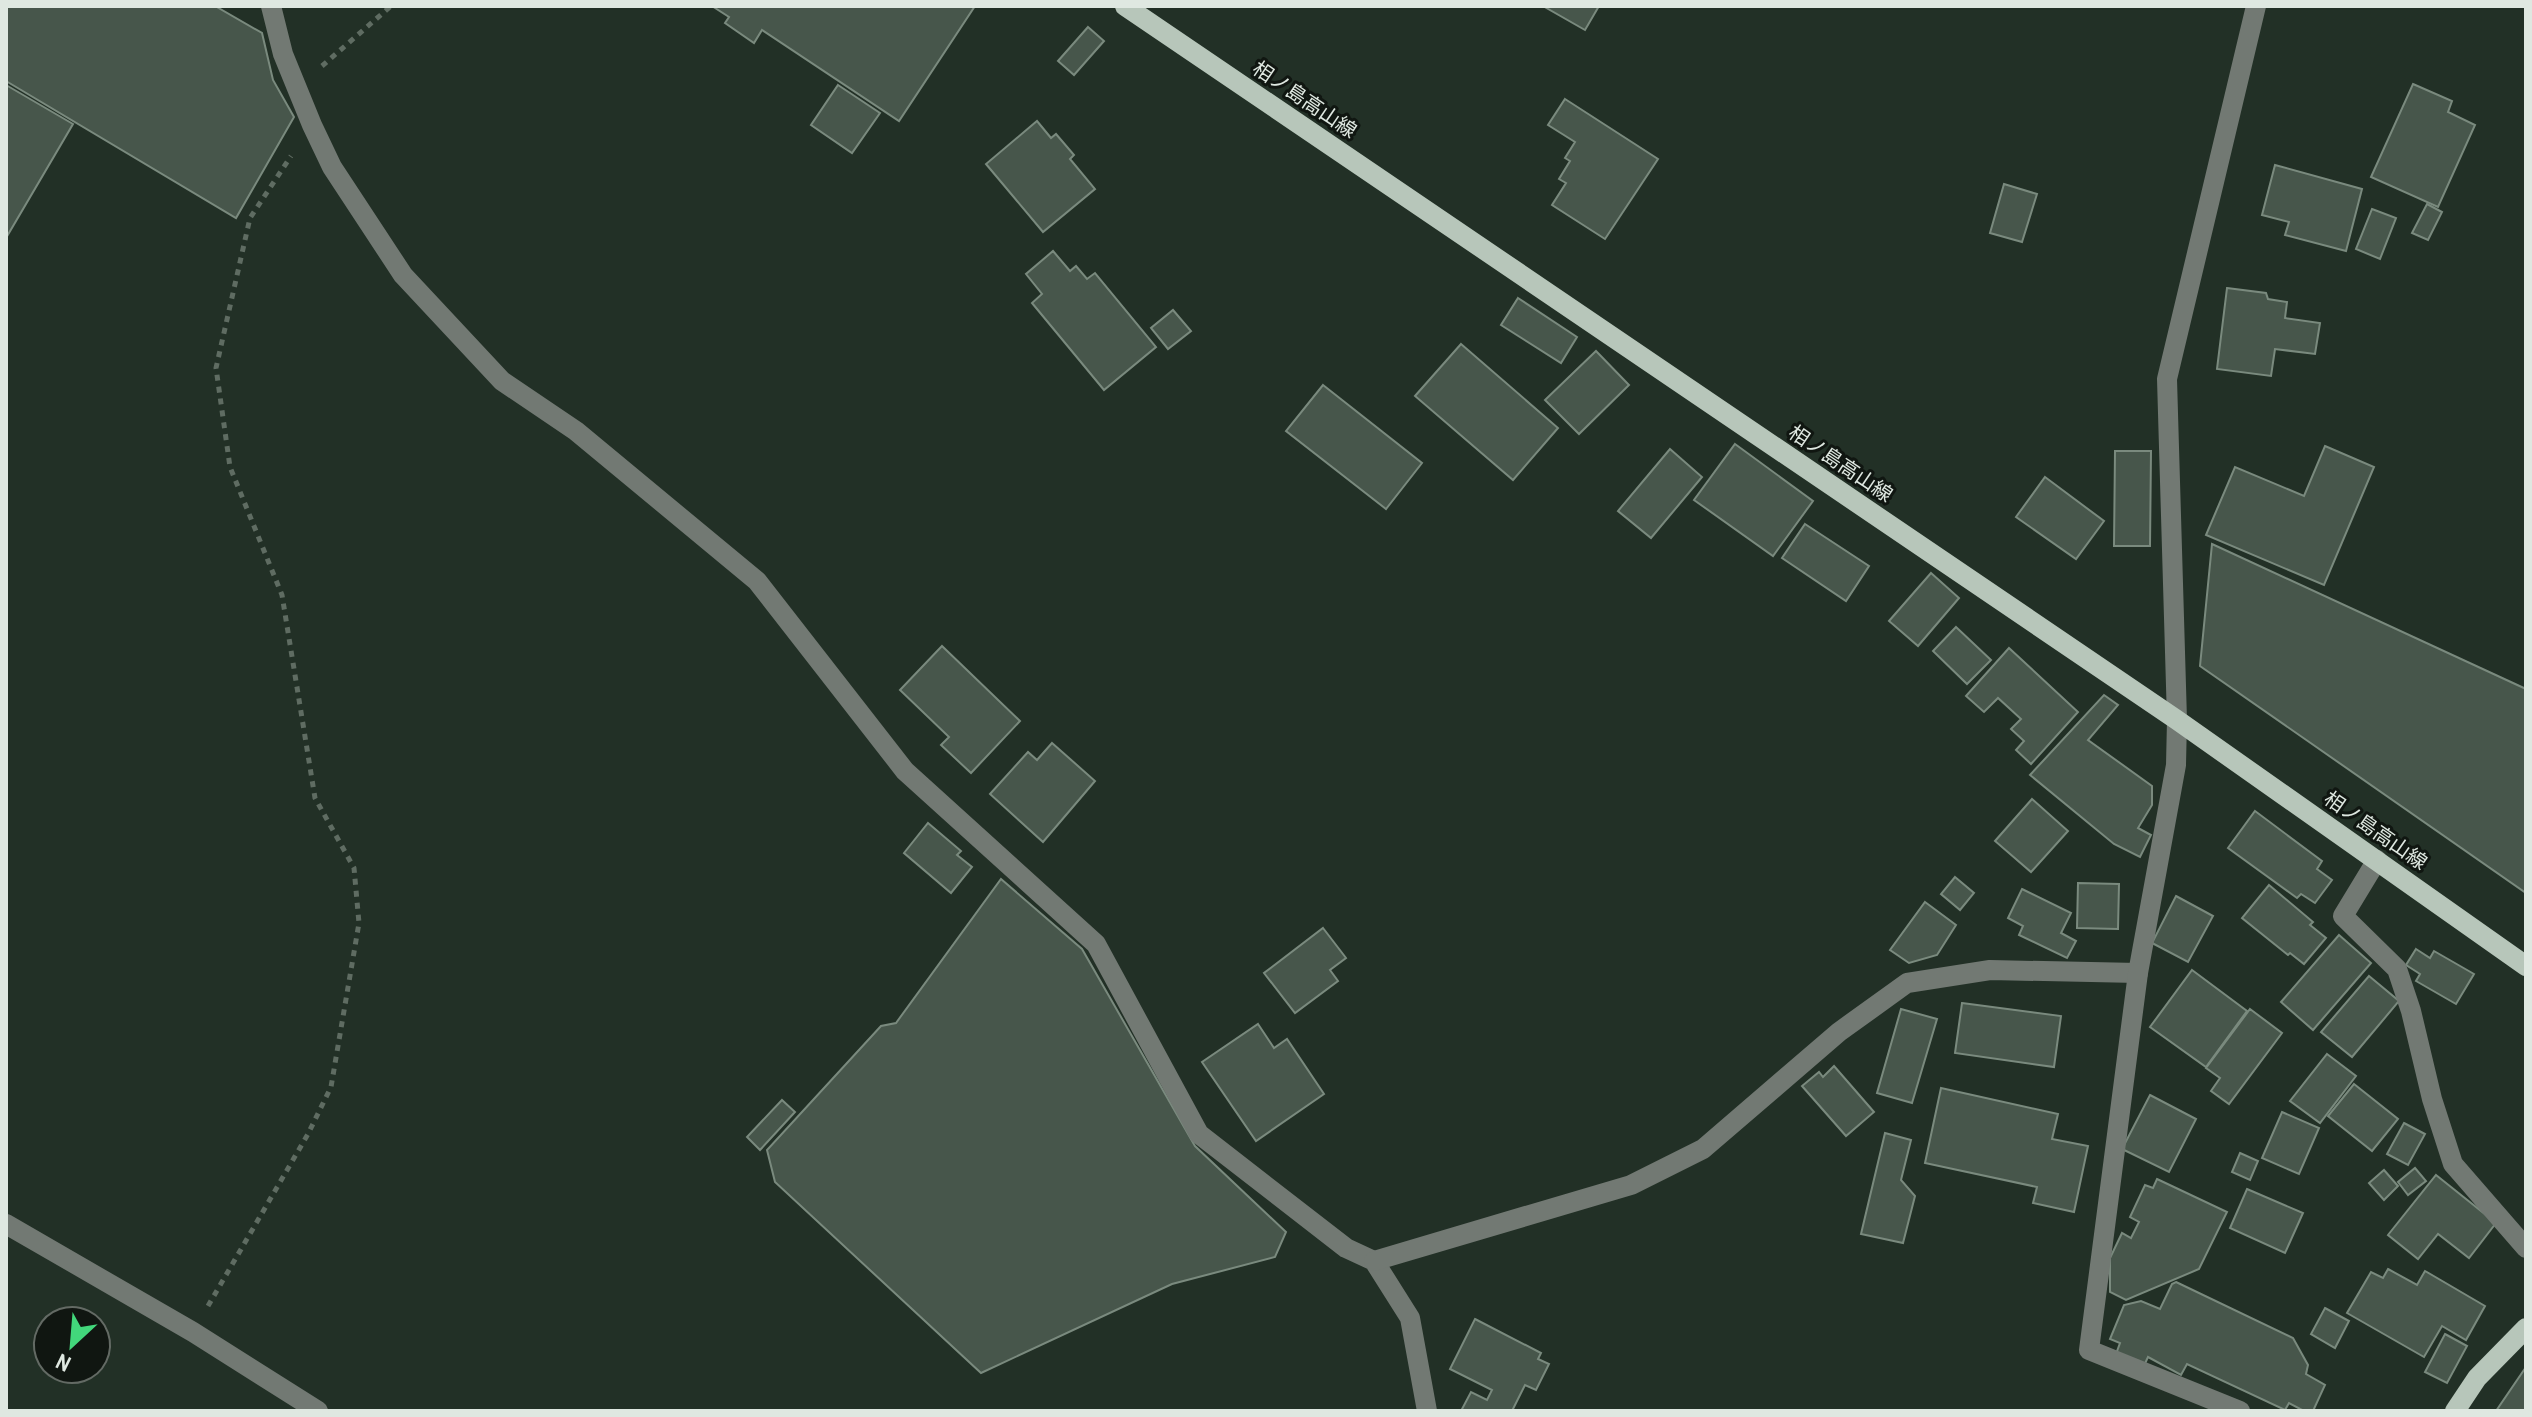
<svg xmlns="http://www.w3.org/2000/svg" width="2532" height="1417" font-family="'Archivo Narrow','Noto Sans JP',sans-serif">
	<rect width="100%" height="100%" fill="#223026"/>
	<!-- building -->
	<g fill="#47564b" stroke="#7a8a7e" stroke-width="2">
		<path d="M 6,6 L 215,6 L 262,33 L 273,80 L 294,117 L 236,218 L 6,81 Z"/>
		<path d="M 712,6 L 975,6 L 899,121 L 762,30 L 754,43 L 725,23 L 729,17 Z"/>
		<path d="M 1543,6 L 1599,6 L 1585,30 Z"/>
		<path d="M 1088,27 L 1104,41 L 1074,75 L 1058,61 Z"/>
		<path d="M 2413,84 L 2452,101 L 2448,112 L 2475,125 L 2438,207 L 2371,177 Z"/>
		<path d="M 6,85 L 73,124 L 6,238 Z"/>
		<path d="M 838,85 L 880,113 L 852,153 L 811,125 Z"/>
		<path d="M 1565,99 L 1658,159 L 1605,239 L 1552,205 L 1566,183 L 1559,179 L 1570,161 L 1565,158 L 1575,142 L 1548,125 Z"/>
		<path d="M 1037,121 L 1051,138 L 1056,134 L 1074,155 L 1070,159 L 1095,189 L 1043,232 L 986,164 Z"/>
		<path d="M 2275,165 L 2362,189 L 2346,251 L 2285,235 L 2289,222 L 2262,215 Z"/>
		<path d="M 2004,184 L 2037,194 L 2022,242 L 1990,233 Z"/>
		<path d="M 2427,204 L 2442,212 L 2428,240 L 2412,233 Z"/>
		<path d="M 2372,209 L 2396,218 L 2380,259 L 2356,249 Z"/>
		<path d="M 1053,251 L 1070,271 L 1076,266 L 1087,279 L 1095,273 L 1156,347 L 1104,390 L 1032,303 L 1042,294 L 1026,274 Z"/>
		<path d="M 2227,288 L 2266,293 L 2268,299 L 2287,302 L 2285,318 L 2320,323 L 2315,354 L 2275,349 L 2271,376 L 2217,369 Z"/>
		<path d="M 1518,298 L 1577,337 L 1561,363 L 1501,325 Z"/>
		<path d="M 1173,310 L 1191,331 L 1168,349 L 1151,328 Z"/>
		<path d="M 1461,344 L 1558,428 L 1513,480 L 1415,396 Z"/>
		<path d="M 1596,351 L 1629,385 L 1579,434 L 1545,400 Z"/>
		<path d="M 1323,385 L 1422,463 L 1386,509 L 1286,431 Z"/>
		<path d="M 1735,444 L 1813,501 L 1773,556 L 1694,500 Z"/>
		<path d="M 2325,446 L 2374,467 L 2324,585 L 2206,535 L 2235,467 L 2304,496 Z"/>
		<path d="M 1670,449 L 1702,477 L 1651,538 L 1618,511 Z"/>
		<path d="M 2115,451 L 2151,451 L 2150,546 L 2114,546 Z"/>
		<path d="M 2045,477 L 2104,521 L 2076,559 L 2016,517 Z"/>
		<path d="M 1805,524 L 1869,566 L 1846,601 L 1782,558 Z"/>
		<path d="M 2212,544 L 2526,689 L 2526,893 L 2200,666 Z"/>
		<path d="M 1931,573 L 1959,598 L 1918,646 L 1889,621 Z"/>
		<path d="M 1956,627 L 1991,660 L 1967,684 L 1933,651 Z"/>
		<path d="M 942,646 L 1020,721 L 971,773 L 941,745 L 949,737 L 900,690 Z"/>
		<path d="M 2009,648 L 2078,712 L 2031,764 L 2016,750 L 2024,741 L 2011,729 L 2021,719 L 1998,698 L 1984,712 L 1966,696 Z"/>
		<path d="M 2104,695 L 2118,705 L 2088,740 L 2152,786 L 2152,805 L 2138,828 L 2151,835 L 2140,857 L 2114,844 L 2030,775 Z"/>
		<path d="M 1052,743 L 1095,781 L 1043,842 L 990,794 L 1028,752 L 1037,760 Z"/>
		<path d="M 2032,799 L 2068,831 L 2031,872 L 1995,841 Z"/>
		<path d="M 2255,811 L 2322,861 L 2317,869 L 2332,880 L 2315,903 L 2301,894 L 2297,898 L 2228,848 Z"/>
		<path d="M 928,823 L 961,851 L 957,855 L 972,867 L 951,893 L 904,853 Z"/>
		<path d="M 1955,877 L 1974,893 L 1960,910 L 1941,894 Z"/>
		<path d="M 1001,879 L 1082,949 L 1195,1146 L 1286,1232 L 1275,1257 L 1172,1284 L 981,1373 L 775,1182 L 767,1150 L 881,1026 L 896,1023 Z"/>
		<path d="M 2078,883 L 2119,884 L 2118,929 L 2077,928 Z"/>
		<path d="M 2269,885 L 2313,922 L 2310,925 L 2326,938 L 2304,964 L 2290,953 L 2288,955 L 2242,918 Z"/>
		<path d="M 2022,889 L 2071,913 L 2061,933 L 2076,941 L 2067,958 L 2019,935 L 2023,926 L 2008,918 Z"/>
		<path d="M 2176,896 L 2213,916 L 2188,962 L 2152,943 Z"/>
		<path d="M 1925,902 L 1956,925 L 1937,955 L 1909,963 L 1890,950 Z"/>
		<path d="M 1323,928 L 1346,958 L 1330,970 L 1338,981 L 1295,1013 L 1264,973 Z"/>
		<path d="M 2339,935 L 2371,963 L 2313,1030 L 2281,1002 Z"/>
		<path d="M 2416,949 L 2430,958 L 2434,951 L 2474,974 L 2456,1004 L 2416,981 L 2420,974 L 2406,965 Z"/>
		<path d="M 2192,970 L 2247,1011 L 2206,1067 L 2150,1027 Z"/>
		<path d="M 2369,976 L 2399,1001 L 2352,1057 L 2321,1032 Z"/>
		<path d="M 1962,1003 L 2061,1016 L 2054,1067 L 1955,1053 Z"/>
		<path d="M 1901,1009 L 1937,1019 L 1912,1103 L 1877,1093 Z"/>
		<path d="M 2250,1009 L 2282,1033 L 2229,1104 L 2211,1091 L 2220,1078 L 2206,1068 Z"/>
		<path d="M 1258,1024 L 1274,1048 L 1287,1039 L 1324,1094 L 1256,1141 L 1202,1062 Z"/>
		<path d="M 2327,1054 L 2356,1076 L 2320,1123 L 2290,1101 Z"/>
		<path d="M 1834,1066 L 1874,1112 L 1846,1136 L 1802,1086 L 1819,1072 L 1823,1077 Z"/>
		<path d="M 2354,1084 L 2398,1119 L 2372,1151 L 2328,1116 Z"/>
		<path d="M 1941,1088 L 2058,1114 L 2052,1139 L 2088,1146 L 2074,1212 L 2033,1203 L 2037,1187 L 1925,1163 Z"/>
		<path d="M 2150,1095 L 2196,1119 L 2169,1172 L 2122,1149 Z"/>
		<path d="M 782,1100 L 795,1112 L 760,1150 L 747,1137 Z"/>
		<path d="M 2282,1112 L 2319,1128 L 2299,1174 L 2262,1158 Z"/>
		<path d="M 2404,1123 L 2425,1134 L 2408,1165 L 2387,1154 Z"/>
		<path d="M 1885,1133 L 1911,1140 L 1901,1180 L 1915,1196 L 1903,1243 L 1861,1234 Z"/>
		<path d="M 2240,1153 L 2258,1161 L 2250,1180 L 2232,1172 Z"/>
		<path d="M 2415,1168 L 2426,1181 L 2408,1195 L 2398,1182 Z"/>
		<path d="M 2384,1170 L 2398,1186 L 2384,1200 L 2369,1183 Z"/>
		<path d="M 2436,1175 L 2496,1223 L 2469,1258 L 2438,1234 L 2418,1259 L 2388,1235 Z"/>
		<path d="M 2157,1179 L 2227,1212 L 2199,1269 L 2126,1300 L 2110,1292 L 2110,1258 L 2122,1233 L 2131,1238 L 2139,1222 L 2130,1217 L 2145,1185 L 2153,1188 Z"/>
		<path d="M 2247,1189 L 2303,1213 L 2285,1253 L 2230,1228 Z"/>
		<path d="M 2388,1269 L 2417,1285 L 2425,1271 L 2485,1306 L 2466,1340 L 2442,1326 L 2424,1357 L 2347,1313 L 2371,1272 L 2383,1278 Z"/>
		<path d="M 2176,1282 L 2293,1338 L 2308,1365 L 2306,1374 L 2325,1385 L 2313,1411 L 2304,1411 L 2289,1403 L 2285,1410 L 2187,1364 L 2181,1375 L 2148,1357 L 2143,1368 L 2116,1354 L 2120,1343 L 2110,1339 L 2124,1305 L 2141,1301 L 2160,1309 L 2172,1284 Z"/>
		<path d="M 2325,1308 L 2349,1321 L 2335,1348 L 2311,1334 Z"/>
		<path d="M 1475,1319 L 1541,1353 L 1538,1359 L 1549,1364 L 1536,1390 L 1525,1385 L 1512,1411 L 1461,1411 L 1471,1392 L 1487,1400 L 1492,1390 L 1450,1369 Z"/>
		<path d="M 2445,1334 L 2467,1346 L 2447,1383 L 2425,1372 Z"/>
		<path d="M 2526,1367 L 2526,1411 L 2496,1411 Z"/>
	</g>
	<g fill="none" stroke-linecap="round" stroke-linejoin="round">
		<!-- path -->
		<g stroke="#5f6c62" stroke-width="5" stroke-dasharray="6 6" stroke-linecap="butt">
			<path d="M 322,66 L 391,6"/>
			<path d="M 208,1306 L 308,1134 L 331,1087 L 359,923 L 354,868 L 315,798 L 282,595 L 230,467 L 216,368 L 250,218 L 291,156"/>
		</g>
		<!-- minor -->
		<g stroke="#727973" stroke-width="20">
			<path d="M 271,6 L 283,54 L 312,125 L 332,167 L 403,275 L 502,381 L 576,431 L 757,581 L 905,771 L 1096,944 L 1199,1134 L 1346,1248 L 1374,1261 L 1410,1318 L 1427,1411"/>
			<path d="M 2377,860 L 2343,916 L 2397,969 L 2411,1011 L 2432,1099 L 2453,1164 L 2526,1248"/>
			<path d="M 6,1224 L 193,1332 L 318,1411"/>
			<path d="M 1374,1261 L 1631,1185 L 1703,1149 L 1839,1032 L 1907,983 L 1990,970 L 2138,973"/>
			<path d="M 2240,1411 L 2089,1350 L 2138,973 L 2176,765 L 2177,720 L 2167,379 L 2256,6"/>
		</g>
		<!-- major -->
		<g stroke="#b7c6ba" stroke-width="20">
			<path d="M 1125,6 L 2177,720 L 2526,966"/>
			<path d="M 2455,1411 L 2477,1378 L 2526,1328"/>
		</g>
	</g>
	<g text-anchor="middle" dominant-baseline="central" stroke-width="6" stroke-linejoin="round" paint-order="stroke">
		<!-- street labels -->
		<g font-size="20" fill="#dfe8e1" stroke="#101611">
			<text transform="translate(1305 99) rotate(34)">相ノ島高山線</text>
			<text transform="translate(1841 463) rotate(34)">相ノ島高山線</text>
			<text transform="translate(2376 830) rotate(35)">相ノ島高山線</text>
		</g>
	</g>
	<!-- border -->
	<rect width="2532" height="1417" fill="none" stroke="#dfe8e1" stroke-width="16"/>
	<!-- north arrow -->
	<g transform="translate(72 1345) rotate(206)"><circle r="38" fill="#101611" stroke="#636a64" stroke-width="2"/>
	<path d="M0-6L14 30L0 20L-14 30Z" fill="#42d77b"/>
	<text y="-12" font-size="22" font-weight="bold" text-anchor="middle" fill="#dfe8e1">N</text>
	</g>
</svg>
